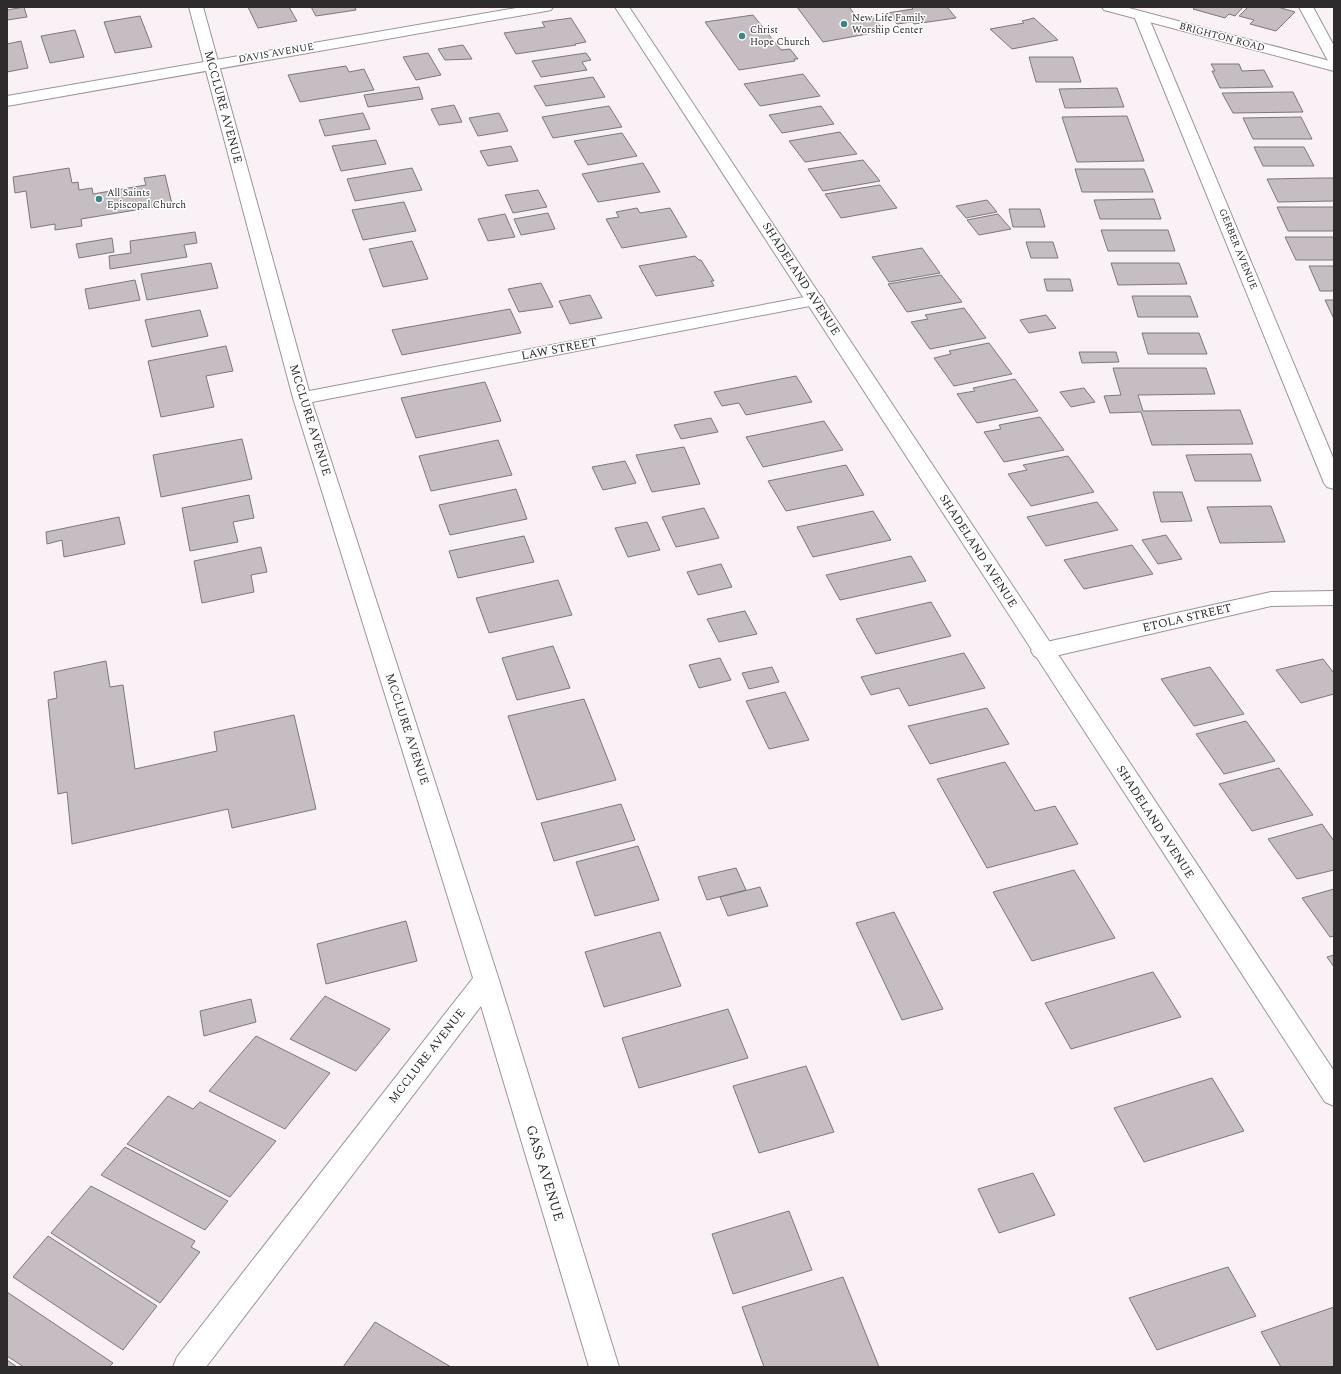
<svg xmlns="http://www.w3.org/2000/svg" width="1341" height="1374" font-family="Spectral,serif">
	<rect width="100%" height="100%" fill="#f9f1f6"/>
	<!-- building -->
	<g fill="#c5bdc1" stroke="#7d767a">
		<path d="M 24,7 L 27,17 L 7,20 L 7,10 Z"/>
		<path d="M 248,7 L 289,7 L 297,21 L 258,28 Z"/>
		<path d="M 311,7 L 355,7 L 356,10 L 316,16 Z"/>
		<path d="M 797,7 L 849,7 L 857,17 L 871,15 L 884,31 L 823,42 Z"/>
		<path d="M 911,7 L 947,7 L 956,18 L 914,24 L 912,22 L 897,24 L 887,13 L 913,9 Z"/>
		<path d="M 1195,7 L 1243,7 L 1235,16 L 1229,14 L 1225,18 L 1193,9 Z"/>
		<path d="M 1248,7 L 1278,7 L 1295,12 L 1276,31 L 1250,24 L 1254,20 L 1239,16 Z"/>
		<path d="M 753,15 L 781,50 L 790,49 L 798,59 L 794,59 L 795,61 L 739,70 L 705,22 Z"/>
		<path d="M 140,16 L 152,47 L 115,53 L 104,22 Z"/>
		<path d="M 571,18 L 586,42 L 575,44 L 576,45 L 516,54 L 504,33 L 545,27 L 542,22 Z"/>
		<path d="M 1034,18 L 1058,40 L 1012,49 L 990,29 L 1024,23 L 1022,21 Z"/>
		<path d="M 75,30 L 84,57 L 50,63 L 41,36 Z"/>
		<path d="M 21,41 L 28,68 L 7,72 L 7,44 Z"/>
		<path d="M 463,45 L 472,59 L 445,60 L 438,49 Z"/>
		<path d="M 428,53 L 441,75 L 416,80 L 403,57 Z"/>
		<path d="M 586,53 L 591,60 L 582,62 L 587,70 L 541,77 L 532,61 Z"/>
		<path d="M 1029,57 L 1073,57 L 1081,82 L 1036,82 Z"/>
		<path d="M 1211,64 L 1239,64 L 1242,71 L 1264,70 L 1273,87 L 1220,88 L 1212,71 L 1215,71 Z"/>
		<path d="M 346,66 L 349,72 L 364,69 L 374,90 L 300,102 L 288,75 Z"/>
		<path d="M 803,74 L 820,96 L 760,106 L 744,84 Z"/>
		<path d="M 593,77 L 605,97 L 546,106 L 534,86 Z"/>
		<path d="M 419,87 L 423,99 L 368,107 L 364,95 Z"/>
		<path d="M 1117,88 L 1124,107 L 1065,108 L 1059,89 Z"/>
		<path d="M 1293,92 L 1303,112 L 1233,113 L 1222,93 Z"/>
		<path d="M 454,105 L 462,122 L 439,125 L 431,109 Z"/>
		<path d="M 609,106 L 622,127 L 553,138 L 542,117 Z"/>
		<path d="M 821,106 L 834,124 L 782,133 L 769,115 Z"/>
		<path d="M 363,113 L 370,129 L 325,136 L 319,120 Z"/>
		<path d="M 499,113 L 508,131 L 478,136 L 469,118 Z"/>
		<path d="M 1127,116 L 1144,161 L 1077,162 L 1062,117 Z"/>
		<path d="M 1301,117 L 1312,139 L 1253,139 L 1243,118 Z"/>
		<path d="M 840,132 L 857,154 L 805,162 L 789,141 Z"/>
		<path d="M 622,133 L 637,156 L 588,165 L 574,141 Z"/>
		<path d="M 376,140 L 386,164 L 341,171 L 332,146 Z"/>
		<path d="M 511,146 L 518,161 L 488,166 L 480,151 Z"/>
		<path d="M 1254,147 L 1304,147 L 1314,166 L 1263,166 Z"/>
		<path d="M 863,160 L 880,181 L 823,191 L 808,169 Z"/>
		<path d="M 643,163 L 660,192 L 598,202 L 582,174 Z"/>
		<path d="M 69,168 L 72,183 L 78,182 L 79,190 L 92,188 L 93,194 L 146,185 L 144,178 L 165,175 L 172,204 L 81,219 L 82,226 L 55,230 L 55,224 L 31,228 L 26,191 L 15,193 L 13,177 Z"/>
		<path d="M 412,168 L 422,190 L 355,201 L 347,179 Z"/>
		<path d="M 1075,169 L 1144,169 L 1153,192 L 1082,192 Z"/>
		<path d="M 1322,178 L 1334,178 L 1334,201 L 1278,202 L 1267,179 Z"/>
		<path d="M 880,185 L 897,208 L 841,218 L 825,194 Z"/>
		<path d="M 538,190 L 547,207 L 513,213 L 505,195 Z"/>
		<path d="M 1154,199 L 1161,219 L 1100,219 L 1094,200 Z"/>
		<path d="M 987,200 L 997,212 L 966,218 L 956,206 Z"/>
		<path d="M 404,202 L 416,231 L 363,240 L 352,210 Z"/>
		<path d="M 1277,207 L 1334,207 L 1334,231 L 1288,231 Z"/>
		<path d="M 637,208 L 640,213 L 670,208 L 687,237 L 622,248 L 606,219 L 619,217 L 616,212 Z"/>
		<path d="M 1009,209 L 1040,209 L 1045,227 L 1013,227 Z"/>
		<path d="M 548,213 L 555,229 L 521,235 L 514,219 Z"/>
		<path d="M 505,214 L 515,237 L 488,241 L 478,219 Z"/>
		<path d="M 998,214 L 1011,229 L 979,235 L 967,220 Z"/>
		<path d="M 1101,230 L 1168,230 L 1175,251 L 1108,251 Z"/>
		<path d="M 195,232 L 197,243 L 184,245 L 187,257 L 110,269 L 109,256 L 131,253 L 130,241 Z"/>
		<path d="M 1285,237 L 1334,237 L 1334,260 L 1296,260 Z"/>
		<path d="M 112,238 L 114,252 L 79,258 L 76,244 Z"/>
		<path d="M 412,241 L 428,279 L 383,287 L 369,249 Z"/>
		<path d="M 1026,242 L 1053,242 L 1058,258 L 1031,258 Z"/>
		<path d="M 922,248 L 940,273 L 889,282 L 872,257 Z"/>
		<path d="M 695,256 L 699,260 L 701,260 L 714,281 L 711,281 L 714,286 L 656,296 L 639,266 Z"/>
		<path d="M 211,263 L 218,288 L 147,300 L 141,274 Z"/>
		<path d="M 1111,263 L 1179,263 L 1187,284 L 1118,285 Z"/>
		<path d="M 1309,266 L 1334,266 L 1334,291 L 1320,291 Z"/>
		<path d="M 941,275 L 962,302 L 907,312 L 888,284 Z"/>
		<path d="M 1044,279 L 1070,279 L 1073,291 L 1047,291 Z"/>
		<path d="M 135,280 L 140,300 L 89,309 L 85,289 Z"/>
		<path d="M 541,283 L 553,307 L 519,312 L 508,289 Z"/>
		<path d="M 590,295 L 602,318 L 570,324 L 559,301 Z"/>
		<path d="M 1132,296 L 1190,296 L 1198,317 L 1138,317 Z"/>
		<path d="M 1325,300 L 1334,300 L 1334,319 Z"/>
		<path d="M 964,308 L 986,338 L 930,349 L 911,322 L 928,319 L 925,315 Z"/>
		<path d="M 510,309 L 521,333 L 402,355 L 392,330 Z"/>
		<path d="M 200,310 L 208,336 L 152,347 L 145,320 Z"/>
		<path d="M 1046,315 L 1056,328 L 1029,333 L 1020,320 Z"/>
		<path d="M 1142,333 L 1199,333 L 1207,354 L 1148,354 Z"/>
		<path d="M 989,343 L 1012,374 L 954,386 L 934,358 L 951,354 L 949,351 Z"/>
		<path d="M 226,346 L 233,371 L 206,376 L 214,407 L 161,417 L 148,361 Z"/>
		<path d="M 1079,352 L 1116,352 L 1119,362 L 1082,363 Z"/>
		<path d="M 1113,368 L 1206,368 L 1215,394 L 1138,395 L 1143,411 L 1240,410 L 1253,444 L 1152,445 L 1141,412 L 1110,413 L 1104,396 L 1121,395 Z"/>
		<path d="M 796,376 L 812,402 L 746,415 L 739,403 L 722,406 L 714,392 Z"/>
		<path d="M 1015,379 L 1038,411 L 977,423 L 957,394 L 975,391 L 973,388 Z"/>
		<path d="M 485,382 L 501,421 L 416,438 L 401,398 Z"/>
		<path d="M 1084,388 L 1095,402 L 1071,407 L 1060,392 Z"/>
		<path d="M 1040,417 L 1064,450 L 1004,462 L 984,432 L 1001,429 L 999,425 Z"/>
		<path d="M 711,418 L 718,432 L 681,439 L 674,425 Z"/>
		<path d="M 824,421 L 843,450 L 763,467 L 746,437 Z"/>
		<path d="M 242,439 L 252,479 L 161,497 L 153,455 Z"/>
		<path d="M 498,440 L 512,475 L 431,491 L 419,456 Z"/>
		<path d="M 684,447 L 700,484 L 652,492 L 636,455 Z"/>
		<path d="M 1251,454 L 1261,481 L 1195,481 L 1186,455 Z"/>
		<path d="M 1068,456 L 1094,492 L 1031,506 L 1008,474 L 1027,470 L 1023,465 Z"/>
		<path d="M 625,461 L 636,483 L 603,490 L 592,467 Z"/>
		<path d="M 846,465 L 864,495 L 786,511 L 768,481 Z"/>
		<path d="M 516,489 L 527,519 L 450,535 L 439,505 Z"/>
		<path d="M 1153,492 L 1182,492 L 1192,521 L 1161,522 Z"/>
		<path d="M 249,495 L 254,518 L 233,522 L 238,542 L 190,551 L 182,508 Z"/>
		<path d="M 1097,502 L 1118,530 L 1046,546 L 1027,517 Z"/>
		<path d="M 1271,506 L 1285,542 L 1220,543 L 1207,507 Z"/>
		<path d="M 704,508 L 719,538 L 676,547 L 662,517 Z"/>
		<path d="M 873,511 L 891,540 L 813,557 L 797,527 Z"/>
		<path d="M 119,517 L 125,544 L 64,557 L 62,540 L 47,544 L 46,532 Z"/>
		<path d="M 647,522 L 660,550 L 628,557 L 615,528 Z"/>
		<path d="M 1166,535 L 1182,559 L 1158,564 L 1142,540 Z"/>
		<path d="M 524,536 L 534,562 L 458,578 L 449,551 Z"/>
		<path d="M 1132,545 L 1153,574 L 1084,589 L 1064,560 Z"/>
		<path d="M 261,547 L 267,572 L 251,575 L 254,592 L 202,603 L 194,561 Z"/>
		<path d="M 911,556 L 926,581 L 840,600 L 826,575 Z"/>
		<path d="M 721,564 L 732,587 L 698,595 L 687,572 Z"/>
		<path d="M 558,580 L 572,615 L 489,633 L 476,598 Z"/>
		<path d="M 931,602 L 951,636 L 876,654 L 856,619 Z"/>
		<path d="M 745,611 L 757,634 L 719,642 L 707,619 Z"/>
		<path d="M 553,646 L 570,688 L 517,700 L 502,658 Z"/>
		<path d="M 964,653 L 985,688 L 909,706 L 899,688 L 871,695 L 861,677 Z"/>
		<path d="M 720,658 L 731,680 L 699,688 L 689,665 Z"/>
		<path d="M 1323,659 L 1334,673 L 1334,694 L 1301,703 L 1276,670 Z"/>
		<path d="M 106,661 L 110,687 L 123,685 L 135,769 L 217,751 L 214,732 L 294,715 L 316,809 L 232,828 L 228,809 L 72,844 L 67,792 L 58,794 L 48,700 L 57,698 L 54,672 Z"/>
		<path d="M 772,667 L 779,682 L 749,689 L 742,673 Z"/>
		<path d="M 1210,667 L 1244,714 L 1194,726 L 1161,679 Z"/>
		<path d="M 785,692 L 809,740 L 769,749 L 746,701 Z"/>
		<path d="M 584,699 L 616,780 L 537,800 L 508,716 Z"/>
		<path d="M 987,708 L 1009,744 L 930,764 L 908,726 Z"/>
		<path d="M 1246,721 L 1275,761 L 1224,774 L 1196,734 Z"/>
		<path d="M 1005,762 L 1035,811 L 1055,806 L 1078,844 L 987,868 L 937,779 Z"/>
		<path d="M 1279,768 L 1313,815 L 1252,831 L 1219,784 Z"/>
		<path d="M 621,804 L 635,840 L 554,861 L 541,823 Z"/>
		<path d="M 1322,824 L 1334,841 L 1334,870 L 1297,879 L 1268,839 Z"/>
		<path d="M 638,846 L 659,900 L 595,916 L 576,862 Z"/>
		<path d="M 736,868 L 746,890 L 707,900 L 698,877 Z"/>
		<path d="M 1074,870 L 1115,938 L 1032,961 L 993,892 Z"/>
		<path d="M 760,887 L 768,906 L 728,916 L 720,897 Z"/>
		<path d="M 1334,889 L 1334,936 L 1330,937 L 1302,898 Z"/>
		<path d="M 894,912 L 943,1009 L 902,1020 L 856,923 Z"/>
		<path d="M 406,921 L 417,961 L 326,984 L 317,944 Z"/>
		<path d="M 660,932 L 681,986 L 604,1007 L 585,952 Z"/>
		<path d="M 1334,955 L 1334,967 L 1327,957 Z"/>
		<path d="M 1153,972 L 1181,1017 L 1071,1049 L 1045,1003 Z"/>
		<path d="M 325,996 L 390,1029 L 356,1071 L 290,1039 Z"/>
		<path d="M 251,999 L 256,1022 L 204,1036 L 200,1011 Z"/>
		<path d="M 728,1009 L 748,1058 L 639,1088 L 622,1038 Z"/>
		<path d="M 256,1036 L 330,1073 L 285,1129 L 209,1091 Z"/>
		<path d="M 806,1066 L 834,1132 L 759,1153 L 733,1086 Z"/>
		<path d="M 1212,1078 L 1244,1131 L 1144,1162 L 1114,1108 Z"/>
		<path d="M 168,1096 L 193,1109 L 200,1102 L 276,1141 L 230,1197 L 127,1144 Z"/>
		<path d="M 125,1147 L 228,1201 L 205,1230 L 101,1175 Z"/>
		<path d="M 1033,1173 L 1055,1215 L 999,1233 L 978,1189 Z"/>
		<path d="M 91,1186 L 195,1241 L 191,1247 L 200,1252 L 160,1303 L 51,1233 Z"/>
		<path d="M 789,1211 L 812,1270 L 733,1294 L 712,1234 Z"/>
		<path d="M 48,1236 L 157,1306 L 123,1350 L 13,1277 Z"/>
		<path d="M 1228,1267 L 1256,1316 L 1157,1350 L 1129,1298 Z"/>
		<path d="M 843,1277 L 879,1367 L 764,1367 L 742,1307 Z"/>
		<path d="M 7,1292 L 113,1363 L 109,1367 L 24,1367 L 7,1356 Z"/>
		<path d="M 1334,1307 L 1334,1367 L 1281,1367 L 1261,1332 Z"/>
		<path d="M 375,1322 L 451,1367 L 343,1367 Z"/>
		<path d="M 7,1360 L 17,1367 L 7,1367 Z"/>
	</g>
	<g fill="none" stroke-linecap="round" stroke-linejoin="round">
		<!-- street casing -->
		<g stroke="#9c9498" stroke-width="2">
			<g id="street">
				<path d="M 189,7 L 203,7 L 309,391 L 815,295 L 821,296 L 824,300 L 821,304 L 815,305 L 312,402 L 499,980 L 619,1367 L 589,1367 L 481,1006 L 206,1367 L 173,1367 L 177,1357 L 473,978 L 293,398 Z"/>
				<path d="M 1299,7 L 1313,7 L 1334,46 L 1334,63 L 1329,62 L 1327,59 Z"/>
				<path d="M 1141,12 L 1146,13 L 1148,16 L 1334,460 L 1334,489 L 1327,487 L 1324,483 L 1134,16 L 1136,13 Z"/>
				<path d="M 1334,591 L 1334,605 L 1271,606 L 1042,659 L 1034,656 L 1031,651 L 1034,646 L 1042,643 L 1271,592 Z"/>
			</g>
		</g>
		<!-- secondary casing -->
		<g stroke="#9c9498" stroke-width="2">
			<g id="secondary">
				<path d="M 522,7 L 553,7 L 551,10 L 546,11 L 7,106 L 7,96 Z"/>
				<path d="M 615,7 L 629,7 L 1334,1071 L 1334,1106 L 1325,1102 Z"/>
				<path d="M 1102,7 L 1125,7 L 1334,62 L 1334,71 L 1104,10 Z"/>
			</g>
		</g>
		<!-- street -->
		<use href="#street" fill="#fff" fill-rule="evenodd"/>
		<!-- secondary -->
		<use href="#secondary" fill="#fff" fill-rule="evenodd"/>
	</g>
	<!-- markers -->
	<g fill="#3e8683" stroke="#fff" stroke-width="1.5">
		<circle cx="844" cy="24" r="4"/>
		<circle cx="742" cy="36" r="4"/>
		<circle cx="99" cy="199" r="4"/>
	</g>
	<g text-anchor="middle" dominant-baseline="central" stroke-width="3" stroke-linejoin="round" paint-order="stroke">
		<!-- far-poi labels -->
		<g font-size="10" fill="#2e2b2d" stroke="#fff" text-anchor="start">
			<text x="852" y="18">New Life Family<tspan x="852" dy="12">Worship Center</tspan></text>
			<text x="750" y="30">Christ<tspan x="750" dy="12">Hope Church</tspan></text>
			<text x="107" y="193">All Saints<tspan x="107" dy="12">Episcopal Church</tspan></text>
		</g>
		<!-- far-street labels -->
		<g font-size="10" fill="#2e2b2d" stroke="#fff">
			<text transform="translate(1222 37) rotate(15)">BRIGHTON ROAD</text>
			<text transform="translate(276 53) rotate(-10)">DAVIS AVENUE</text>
			<text transform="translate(1238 249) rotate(68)">GERBER AVENUE</text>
		</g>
		<!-- street labels -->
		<g font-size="12" fill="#2e2b2d" stroke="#fff">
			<text transform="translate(223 107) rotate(75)">MCCLURE AVENUE</text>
			<text transform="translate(801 279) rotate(57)">SHADELAND AVENUE</text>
			<text transform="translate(559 349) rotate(-11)">LAW STREET</text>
			<text transform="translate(310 420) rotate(73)">MCCLURE AVENUE</text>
			<text transform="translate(978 551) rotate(57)">SHADELAND AVENUE</text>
			<text transform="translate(1187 618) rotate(-13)">ETOLA STREET</text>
			<text transform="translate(407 729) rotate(72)">MCCLURE AVENUE</text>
			<text transform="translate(1155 822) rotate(57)">SHADELAND AVENUE</text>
			<text transform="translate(427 1056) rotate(-52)">MCCLURE AVENUE</text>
		</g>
		<!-- near-street labels -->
		<g font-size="14" fill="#2e2b2d" stroke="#fff">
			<text transform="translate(545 1173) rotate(73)">GASS AVENUE</text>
		</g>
	</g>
	<!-- border -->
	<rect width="1341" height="1374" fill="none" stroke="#2e2b2d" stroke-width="16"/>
</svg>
